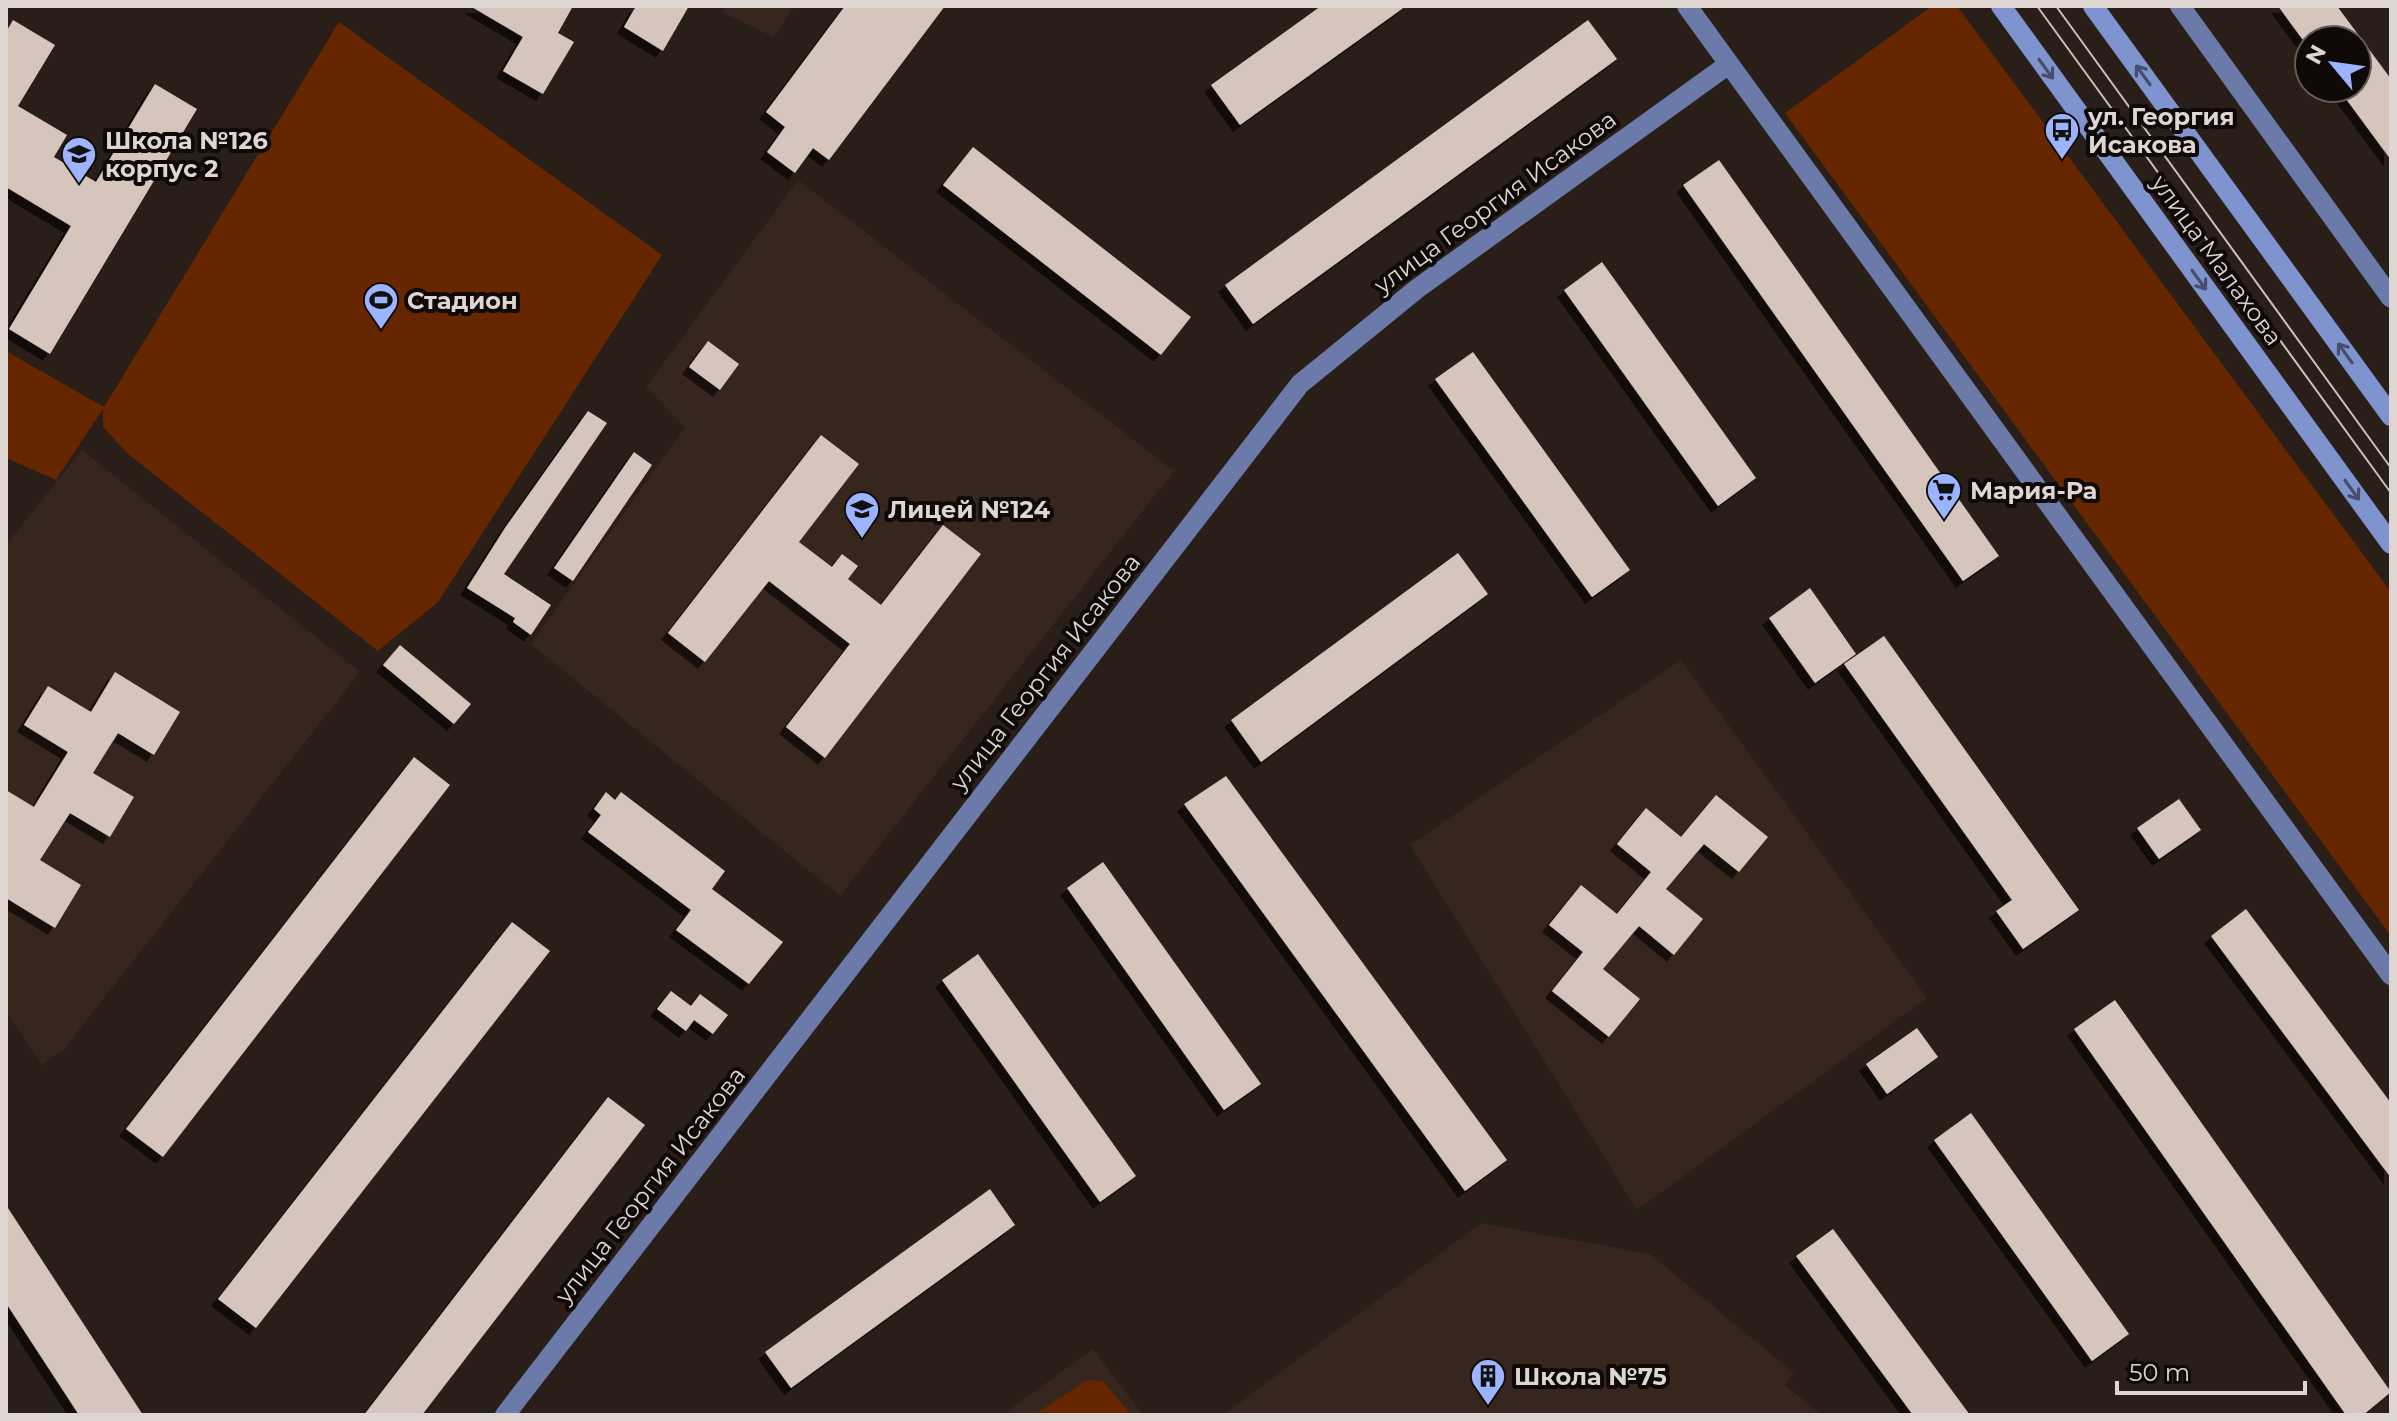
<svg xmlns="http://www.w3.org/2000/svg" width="2397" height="1421" font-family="Montserrat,sans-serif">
	<defs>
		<filter id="shadow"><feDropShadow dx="-7" dy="7" stdDeviation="0" flood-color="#0009"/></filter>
	</defs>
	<rect width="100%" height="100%" fill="#2a1e18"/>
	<!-- built -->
	<g fill="#37261d">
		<path d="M 726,6 L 794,6 L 774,37 L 722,12 Z"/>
		<path d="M 798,180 L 1174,471 L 840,896 L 531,644 L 685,427 L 646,387 Z"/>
		<path d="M 82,450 L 360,672 L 64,1049 L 42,1065 L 6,1011 L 6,545 Z"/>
		<path d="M 1681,660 L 1927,998 L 1637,1210 L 1410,845 Z"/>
		<path d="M 1481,1223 L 1650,1254 L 1794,1373 L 1785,1385 L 1822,1415 L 1223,1415 Z"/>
		<path d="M 1093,1349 L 1143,1415 L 1002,1415 Z"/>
	</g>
	<!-- green -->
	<g fill="#652600">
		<path d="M 1932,6 L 1957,6 L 2391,592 L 2391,936 L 1785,113 Z"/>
		<path d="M 339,22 L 662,255 L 438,602 L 378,651 L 128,454 L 103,427 L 103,409 L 56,480 L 6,458 L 6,351 L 104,407 Z"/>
		<path d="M 1087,1380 L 1103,1381 L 1131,1415 L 1034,1415 Z"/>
	</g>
	<!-- building -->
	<g fill="#d6c5bd" filter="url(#shadow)">
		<path d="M 470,6 L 573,6 L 558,33 L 574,42 L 543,94 L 503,71 L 523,37 Z"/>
		<path d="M 636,6 L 689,6 L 663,51 L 624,27 Z"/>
		<path d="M 845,6 L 945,6 L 829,160 L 813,148 L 795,173 L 767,152 L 785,127 L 766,112 Z"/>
		<path d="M 1321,6 L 1406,6 L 1240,125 L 1211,85 Z"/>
		<path d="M 2278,6 L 2337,6 L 2391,79 L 2391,160 L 2338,88 L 2357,88 L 2357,40 L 2303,40 Z"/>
		<path d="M 13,20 L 55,45 L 18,106 L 67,135 L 54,157 L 96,182 L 155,84 L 197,109 L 50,354 L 9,329 L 71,226 L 6,187 L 6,32 Z"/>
		<path d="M 1588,20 L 1617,59 L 1253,324 L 1225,285 Z"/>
		<path d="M 973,147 L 1191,317 L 1161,355 L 943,185 Z"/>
		<path d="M 1719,160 L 1999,556 L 1963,581 L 1683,185 Z"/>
		<path d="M 1602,262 L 1756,478 L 1718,506 L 1564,290 Z"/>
		<path d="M 708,341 L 739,364 L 720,390 L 689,367 Z"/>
		<path d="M 1473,352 L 1630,570 L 1592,597 L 1435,379 Z"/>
		<path d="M 588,411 L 607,423 L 504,574 L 551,605 L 531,635 L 513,622 L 515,618 L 467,588 L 505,528 Z"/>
		<path d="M 821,435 L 859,464 L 799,542 L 832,567 L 842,554 L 858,566 L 848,579 L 881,605 L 943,525 L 981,554 L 825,758 L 786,727 L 850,644 L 769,581 L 705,662 L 668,633 Z"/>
		<path d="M 634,452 L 652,465 L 573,581 L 554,568 Z"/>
		<path d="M 1458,553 L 1488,594 L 1261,762 L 1231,720 Z"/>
		<path d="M 1810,588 L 1856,654 L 1815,683 L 1769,618 Z"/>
		<path d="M 1884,636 L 2079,910 L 2023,949 L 1996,911 L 2012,900 L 1844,664 Z"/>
		<path d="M 400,645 L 471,704 L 454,724 L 383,665 Z"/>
		<path d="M 115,672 L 180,712 L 154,755 L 118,733 L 93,773 L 134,797 L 110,837 L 70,813 L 40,860 L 81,885 L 55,928 L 6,898 L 6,790 L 34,807 L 68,752 L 24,725 L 48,686 L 91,712 Z"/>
		<path d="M 414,757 L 450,785 L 163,1157 L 126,1129 Z"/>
		<path d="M 1226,776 L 1507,1160 L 1465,1191 L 1184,804 Z"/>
		<path d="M 606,792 L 615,800 L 621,792 L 725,871 L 712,889 L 783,942 L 749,984 L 676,930 L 691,910 L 588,832 L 601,815 L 594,809 Z"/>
		<path d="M 1716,795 L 1768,837 L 1739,872 L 1704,844 L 1666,889 L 1703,919 L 1674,955 L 1639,926 L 1603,969 L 1640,999 L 1609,1037 L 1552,991 L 1583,952 L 1549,925 L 1581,885 L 1617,914 L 1651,872 L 1617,844 L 1646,808 L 1681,837 Z"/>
		<path d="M 2179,799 L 2201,830 L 2159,859 L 2137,828 Z"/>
		<path d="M 1103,862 L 1261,1084 L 1224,1110 L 1067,888 Z"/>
		<path d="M 2246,909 L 2391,1103 L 2391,1178 L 2211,936 Z"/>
		<path d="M 512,922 L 550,951 L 256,1328 L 218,1299 Z"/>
		<path d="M 978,954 L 1136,1176 L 1100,1202 L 942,980 Z"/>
		<path d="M 671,991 L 691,1006 L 700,994 L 728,1015 L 713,1034 L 694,1020 L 686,1031 L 657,1009 Z"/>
		<path d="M 2115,1000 L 2391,1392 L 2363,1415 L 2346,1415 L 2074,1029 Z"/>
		<path d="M 1917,1028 L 1938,1057 L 1887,1094 L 1866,1064 Z"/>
		<path d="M 608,1097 L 645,1125 L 422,1415 L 364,1415 Z"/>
		<path d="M 1971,1113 L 2129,1334 L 2092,1361 L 1934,1140 Z"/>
		<path d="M 990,1189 L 1015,1225 L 791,1388 L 765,1352 Z"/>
		<path d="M 6,1205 L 143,1415 L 79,1415 L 6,1303 Z"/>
		<path d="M 1833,1229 L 1970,1415 L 1913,1415 L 1796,1256 Z"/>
	</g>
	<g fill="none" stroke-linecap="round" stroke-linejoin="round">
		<!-- secondary -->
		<g stroke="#6b7aa9" stroke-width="20">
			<path d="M 1687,6 L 2391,975"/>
			<path d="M 2180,6 L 2391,298"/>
			<path d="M 505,1415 L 1300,384 L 1418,288 L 1729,64"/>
		</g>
		<!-- primary -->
		<g stroke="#7f93cf" stroke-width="20">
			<path d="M 2001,6 L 2391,544"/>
			<path d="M 2093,6 L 2391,416"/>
		</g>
		<!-- tram -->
		<g stroke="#cac1bc" stroke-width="2">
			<path d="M 2037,6 L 2391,493"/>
			<path d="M 2056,6 L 2391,468"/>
		</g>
	</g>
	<!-- one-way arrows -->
	<defs><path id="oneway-shaft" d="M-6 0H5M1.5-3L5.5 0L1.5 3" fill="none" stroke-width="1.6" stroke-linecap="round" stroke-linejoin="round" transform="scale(2)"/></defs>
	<g stroke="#474e6b">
		<use href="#oneway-shaft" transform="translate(2046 69) rotate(54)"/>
		<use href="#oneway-shaft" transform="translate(2143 75) rotate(-126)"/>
		<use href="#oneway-shaft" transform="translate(2199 280) rotate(54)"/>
		<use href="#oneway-shaft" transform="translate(2345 353) rotate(-126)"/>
		<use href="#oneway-shaft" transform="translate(2352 490) rotate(54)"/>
	</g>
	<!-- icons -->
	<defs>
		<g id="bus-pin" transform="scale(1.8)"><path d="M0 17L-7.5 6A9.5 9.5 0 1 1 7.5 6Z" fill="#9cb4fd" stroke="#0f0907"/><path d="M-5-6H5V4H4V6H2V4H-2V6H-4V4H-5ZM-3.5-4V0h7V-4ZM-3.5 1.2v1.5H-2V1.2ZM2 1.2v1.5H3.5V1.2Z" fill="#111"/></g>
		<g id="school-pin" transform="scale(1.8)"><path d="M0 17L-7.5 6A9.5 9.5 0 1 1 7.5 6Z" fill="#9cb4fd" stroke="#0f0907"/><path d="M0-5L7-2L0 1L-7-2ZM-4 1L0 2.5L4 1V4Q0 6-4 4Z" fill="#111"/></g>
		<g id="stadium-pin" transform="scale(1.8)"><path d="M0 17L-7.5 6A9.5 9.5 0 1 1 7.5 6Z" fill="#9cb4fd" stroke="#0f0907"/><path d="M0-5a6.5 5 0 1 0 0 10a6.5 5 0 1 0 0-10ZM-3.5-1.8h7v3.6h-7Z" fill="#111"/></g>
		<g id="supermarket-pin" transform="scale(1.8)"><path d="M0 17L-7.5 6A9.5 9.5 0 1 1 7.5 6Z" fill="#9cb4fd" stroke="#0f0907"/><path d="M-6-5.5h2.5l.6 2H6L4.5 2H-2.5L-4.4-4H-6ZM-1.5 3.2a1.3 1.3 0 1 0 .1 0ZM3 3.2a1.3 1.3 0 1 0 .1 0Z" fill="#111"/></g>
		<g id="building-pin" transform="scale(1.8)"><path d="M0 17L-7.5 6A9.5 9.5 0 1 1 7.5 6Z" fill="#9cb4fd" stroke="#0f0907"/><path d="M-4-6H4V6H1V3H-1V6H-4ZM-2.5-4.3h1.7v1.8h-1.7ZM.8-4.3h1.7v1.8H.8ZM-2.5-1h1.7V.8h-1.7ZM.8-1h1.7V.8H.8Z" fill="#111"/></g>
	</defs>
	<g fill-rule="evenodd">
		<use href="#bus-pin" x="2062" y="130"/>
		<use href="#school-pin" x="79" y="154"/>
		<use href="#stadium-pin" x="381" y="300"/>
		<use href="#supermarket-pin" x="1944" y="490"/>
		<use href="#school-pin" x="862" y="509"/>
		<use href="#building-pin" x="1488" y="1376"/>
	</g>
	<g text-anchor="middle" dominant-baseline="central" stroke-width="8" stroke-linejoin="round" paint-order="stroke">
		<!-- poi labels -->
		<g font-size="24" font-weight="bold" fill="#dfd6d2" stroke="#0f0907" text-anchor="start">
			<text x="2088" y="116">ул. Георгия<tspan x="2088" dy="28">Исакова</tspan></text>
			<text x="105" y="140">Школа №126<tspan x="105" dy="28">корпус 2</tspan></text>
			<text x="407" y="300">Стадион</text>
			<text x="1970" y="490">Мария-Ра</text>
			<text x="888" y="509">Лицей №124</text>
			<text x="1514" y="1376">Школа №75</text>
		</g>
		<!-- street labels -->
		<g font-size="24" fill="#dfd6d2" stroke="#0f0907">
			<text transform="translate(1495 202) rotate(-36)">улица Георгия Исакова</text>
			<text transform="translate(2217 260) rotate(54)">улица Малахова</text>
			<text transform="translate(1045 672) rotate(-52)">улица Георгия Исакова</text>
			<text transform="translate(650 1185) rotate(-52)">улица Георгия Исакова</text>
		</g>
	</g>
	<!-- border -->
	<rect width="2397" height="1421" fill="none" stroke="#dfd6d2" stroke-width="16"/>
	<!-- north arrow -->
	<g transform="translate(2333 64) rotate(299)"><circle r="38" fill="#0f0907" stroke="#625b58" stroke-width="2"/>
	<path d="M0-6L14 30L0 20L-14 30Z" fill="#9cb4fd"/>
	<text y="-12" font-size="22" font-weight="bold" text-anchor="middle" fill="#dfd6d2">N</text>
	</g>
	<!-- scale -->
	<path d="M2117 1381v12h188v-12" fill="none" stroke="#dfd6d2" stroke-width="4"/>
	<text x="2129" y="1381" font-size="24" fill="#dfd6d2" stroke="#0f0907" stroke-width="6" paint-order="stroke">50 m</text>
</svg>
